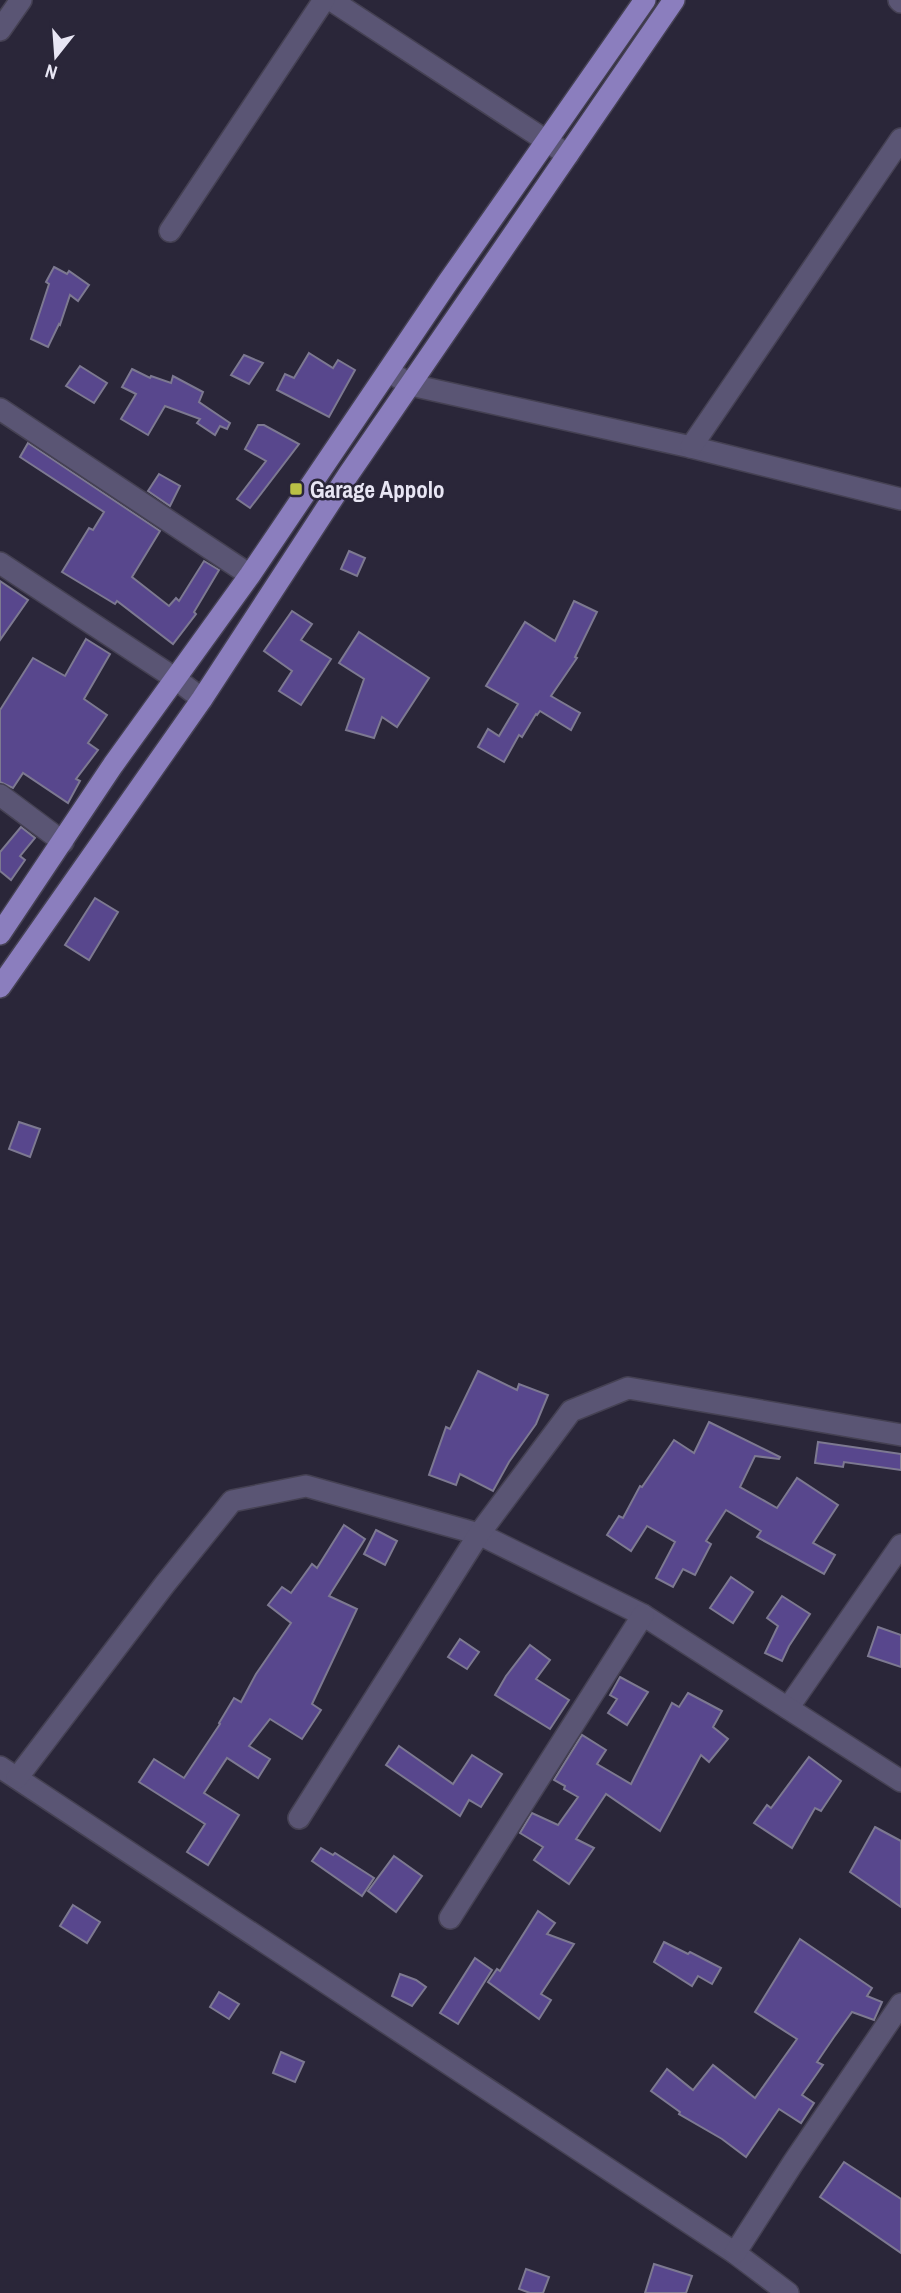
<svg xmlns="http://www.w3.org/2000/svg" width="901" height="2293" font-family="'Archivo Narrow',sans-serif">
	<rect width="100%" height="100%" fill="#2a2639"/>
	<!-- building -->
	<g fill="#58478d" stroke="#7d7991" stroke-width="2">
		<path d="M 54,267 L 67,274 L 69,271 L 89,285 L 78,301 L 70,295 L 60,325 L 59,324 L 48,347 L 31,339 L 49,284 L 46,282 Z"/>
		<path d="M 309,353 L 333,368 L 338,360 L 355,370 L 329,417 L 277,390 L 285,374 L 294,378 Z"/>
		<path d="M 244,355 L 263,363 L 249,384 L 231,375 Z"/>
		<path d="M 80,366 L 107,383 L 94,403 L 66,386 Z"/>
		<path d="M 132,369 L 150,378 L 151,376 L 171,383 L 173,376 L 203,392 L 199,402 L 230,423 L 227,429 L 220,426 L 215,435 L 197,423 L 200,419 L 165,406 L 148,435 L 121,419 L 136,394 L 122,387 Z"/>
		<path d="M 258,425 L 264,425 L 299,444 L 250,508 L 237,499 L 266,461 L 245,449 Z"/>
		<path d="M 28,443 L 160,531 L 132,577 L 169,606 L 176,598 L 179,601 L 204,561 L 219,570 L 194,612 L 196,614 L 173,644 L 117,601 L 115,604 L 62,572 L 89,528 L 93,530 L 104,512 L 20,457 Z"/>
		<path d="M 159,474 L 180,486 L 170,506 L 148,491 Z"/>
		<path d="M 349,551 L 365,558 L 357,576 L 341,569 Z"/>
		<path d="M 0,581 L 28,600 L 0,640 Z"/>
		<path d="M 574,601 L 597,612 L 575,657 L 577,658 L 551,696 L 580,713 L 571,730 L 540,711 L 537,715 L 536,714 L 522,737 L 519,735 L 504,762 L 478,747 L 488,729 L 499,736 L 518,704 L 486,686 L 525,622 L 555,641 Z"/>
		<path d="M 292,611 L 312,624 L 301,640 L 331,659 L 301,705 L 279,691 L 292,671 L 264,651 Z"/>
		<path d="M 359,632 L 429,678 L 397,727 L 382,717 L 374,738 L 346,730 L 364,679 L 339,663 Z"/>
		<path d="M 86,639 L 110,654 L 84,699 L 107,715 L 88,743 L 98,750 L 76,779 L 80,781 L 68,803 L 23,773 L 13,788 L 0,782 L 0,710 L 33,658 L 65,676 Z"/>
		<path d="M 21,827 L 35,838 L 20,856 L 25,860 L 11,880 L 0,871 L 0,852 Z"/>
		<path d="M 95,898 L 118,912 L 89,960 L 65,945 Z"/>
		<path d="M 19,1122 L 40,1129 L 30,1157 L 9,1149 Z"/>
		<path d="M 478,1371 L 517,1390 L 519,1384 L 548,1395 L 536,1424 L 509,1462 L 493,1491 L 460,1474 L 456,1485 L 429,1475 L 446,1427 L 450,1429 Z"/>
		<path d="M 709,1422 L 780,1457 L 779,1459 L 755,1456 L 740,1487 L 777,1508 L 797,1478 L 838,1505 L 813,1543 L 835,1555 L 824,1574 L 757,1537 L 761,1531 L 726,1510 L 706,1541 L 711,1544 L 695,1575 L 683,1569 L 673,1587 L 656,1578 L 675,1542 L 647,1526 L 631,1551 L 607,1535 L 619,1516 L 623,1518 L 640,1486 L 642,1487 L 674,1440 L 694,1453 Z"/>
		<path d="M 818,1442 L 901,1454 L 901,1470 L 844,1462 L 843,1467 L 815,1463 Z"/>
		<path d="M 344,1525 L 365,1539 L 329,1596 L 357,1609 L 312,1704 L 321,1710 L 302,1739 L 270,1719 L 249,1746 L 270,1759 L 258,1778 L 227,1758 L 204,1793 L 239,1815 L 208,1865 L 187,1852 L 205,1824 L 139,1782 L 154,1759 L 184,1778 L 220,1724 L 219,1723 L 234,1698 L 241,1702 L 256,1674 L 291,1623 L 268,1605 L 282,1587 L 291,1593 L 312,1564 L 317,1568 Z"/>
		<path d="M 376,1530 L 397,1541 L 385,1565 L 364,1554 Z"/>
		<path d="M 731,1577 L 753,1592 L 733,1623 L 710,1608 Z"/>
		<path d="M 782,1596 L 810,1614 L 789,1646 L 782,1661 L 765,1653 L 778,1626 L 767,1618 Z"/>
		<path d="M 878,1627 L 901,1635 L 901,1667 L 868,1656 Z"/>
		<path d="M 460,1639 L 479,1652 L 467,1669 L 448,1657 Z"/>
		<path d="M 530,1645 L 550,1660 L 536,1679 L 569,1700 L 550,1729 L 495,1695 L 506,1676 Z"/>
		<path d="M 620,1677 L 648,1692 L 627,1725 L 608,1713 L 617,1699 L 610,1695 Z"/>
		<path d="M 688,1693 L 722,1711 L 713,1727 L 728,1739 L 709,1762 L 701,1755 L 660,1831 L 606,1794 L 576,1839 L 594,1848 L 569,1884 L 534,1860 L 543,1847 L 520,1833 L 532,1813 L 558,1825 L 578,1797 L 564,1789 L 565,1786 L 554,1780 L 582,1735 L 606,1750 L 597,1764 L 631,1784 L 672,1703 L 679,1707 Z"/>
		<path d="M 399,1746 L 453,1784 L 472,1755 L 502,1774 L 481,1807 L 469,1800 L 460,1816 L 386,1765 Z"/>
		<path d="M 809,1757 L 841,1781 L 821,1811 L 815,1808 L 792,1848 L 754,1823 L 767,1805 L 771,1808 Z"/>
		<path d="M 875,1827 L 901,1841 L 901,1907 L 850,1872 Z"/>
		<path d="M 321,1848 L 333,1855 L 335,1853 L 374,1878 L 362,1896 L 312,1861 Z"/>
		<path d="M 394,1856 L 422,1876 L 396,1912 L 368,1891 Z"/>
		<path d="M 73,1905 L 100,1922 L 87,1943 L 60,1926 Z"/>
		<path d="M 538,1911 L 555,1923 L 547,1934 L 574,1944 L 541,1994 L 551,2000 L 539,2019 L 488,1982 L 497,1969 L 500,1971 Z"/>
		<path d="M 800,1939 L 872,1988 L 867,1996 L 882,2002 L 874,2020 L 852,2012 L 834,2037 L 817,2062 L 823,2065 L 802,2095 L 814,2103 L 801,2123 L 779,2109 L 746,2157 L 722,2139 L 679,2114 L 680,2112 L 651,2091 L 667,2069 L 693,2090 L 713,2065 L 755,2098 L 797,2039 L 755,2012 Z"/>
		<path d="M 664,1942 L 688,1954 L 690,1952 L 721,1968 L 712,1984 L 698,1976 L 692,1986 L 654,1962 Z"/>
		<path d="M 475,1958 L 492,1970 L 458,2024 L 440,2013 Z"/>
		<path d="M 400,1974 L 416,1980 L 426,1987 L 412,2006 L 392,1996 Z"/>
		<path d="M 219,1992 L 239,2004 L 229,2019 L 210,2007 Z"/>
		<path d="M 281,2052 L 304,2062 L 295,2082 L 273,2073 Z"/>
		<path d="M 844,2162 L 901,2199 L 901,2253 L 820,2197 Z"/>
		<path d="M 654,2264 L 692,2276 L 686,2293 L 645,2293 Z"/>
		<path d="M 526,2269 L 549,2277 L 543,2293 L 530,2293 L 519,2289 Z"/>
	</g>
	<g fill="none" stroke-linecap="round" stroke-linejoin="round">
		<!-- minor casing -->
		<g stroke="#454153" stroke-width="24">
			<g id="minor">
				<path d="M 331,0 L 568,155"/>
				<path d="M 899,0 L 901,2"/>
				<path d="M 0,30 L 21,0"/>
				<path d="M 170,231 L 324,0"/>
				<path d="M 388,371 L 411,385 L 691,447 L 901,499"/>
				<path d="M 0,409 L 250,575"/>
				<path d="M 691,447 L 901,139"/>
				<path d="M 0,563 L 176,679 L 202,699"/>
				<path d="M 0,795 L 63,842"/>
				<path d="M 788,1708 L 901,1545"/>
				<path d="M 0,1767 L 735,2253 L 788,2293"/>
				<path d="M 17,1778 L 165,1584 L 232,1501 L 306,1486 L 479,1534 L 643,1615 L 901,1781"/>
				<path d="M 299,1818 L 479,1534 L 571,1411 L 628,1388 L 901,1435"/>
				<path d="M 450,1918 L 643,1615"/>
				<path d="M 735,2253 L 793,2163 L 901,2004"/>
			</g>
		</g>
		<!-- major casing -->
		<g stroke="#454153" stroke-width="24">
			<g id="major">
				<path d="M 0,934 L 113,765 L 250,575 L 448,282 L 645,0"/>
				<path d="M 0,987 L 202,699 L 348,475 L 674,0"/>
			</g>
		</g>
		<!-- minor -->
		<use href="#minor" stroke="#5a5574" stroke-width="21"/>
		<!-- major -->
		<use href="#major" stroke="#8b7ebe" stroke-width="21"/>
	</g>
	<!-- markers -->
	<rect fill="#b9c046" stroke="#2a2639" stroke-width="2.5" x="289" y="482" width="14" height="14" rx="3.5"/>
	<g text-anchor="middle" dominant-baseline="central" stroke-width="5" stroke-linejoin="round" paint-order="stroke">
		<!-- poi labels -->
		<g font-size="23" font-weight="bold" fill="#e8e6f4" stroke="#2a2639" text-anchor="start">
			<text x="310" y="489">Garage Appolo</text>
		</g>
	</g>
	<!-- north arrow -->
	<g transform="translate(56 56) rotate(197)" stroke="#2a2639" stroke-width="5" paint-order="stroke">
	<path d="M0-5L12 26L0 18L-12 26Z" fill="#e8e6f4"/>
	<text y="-10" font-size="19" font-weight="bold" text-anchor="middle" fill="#e8e6f4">N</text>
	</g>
</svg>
